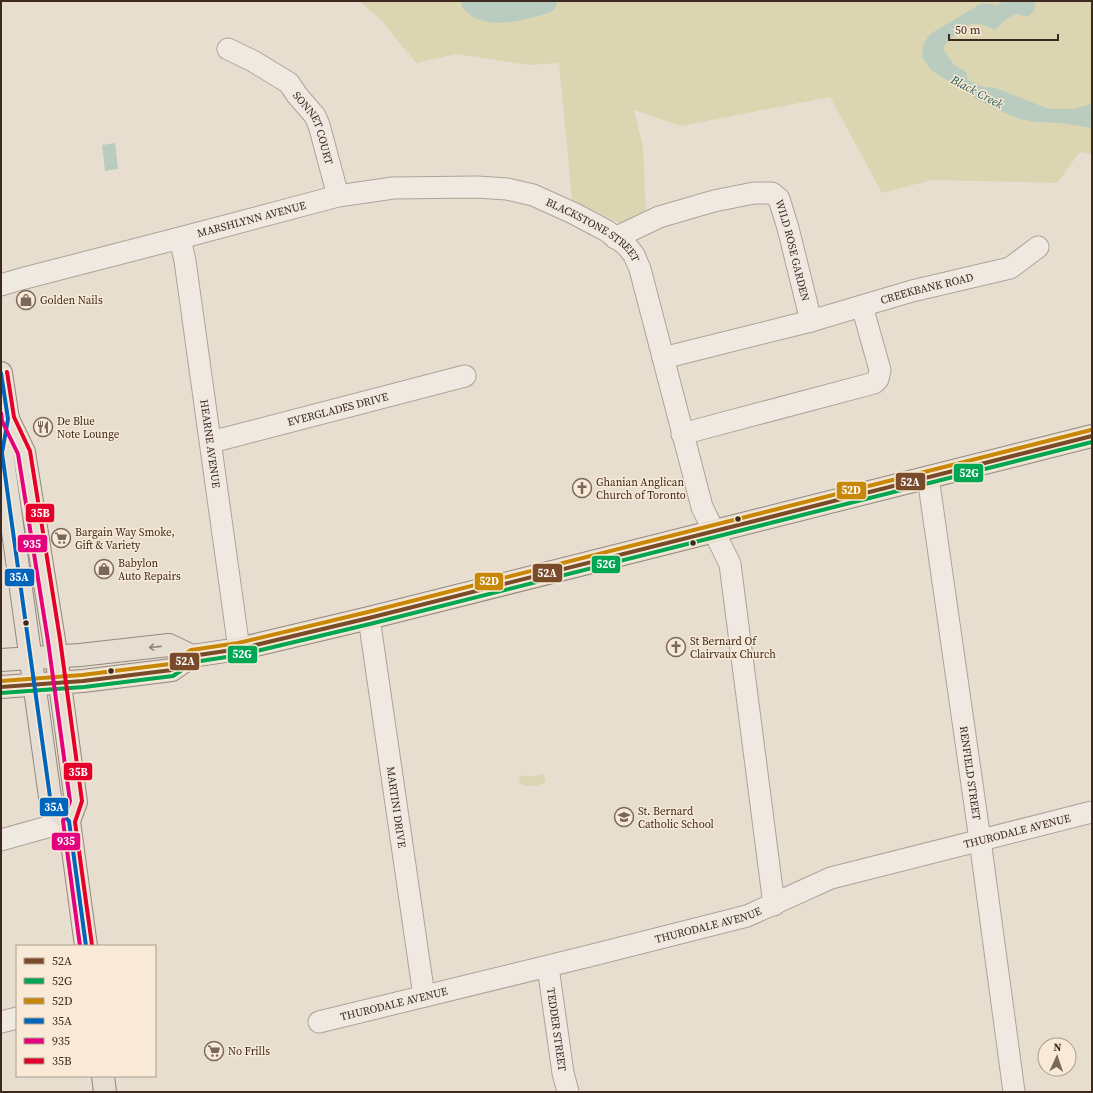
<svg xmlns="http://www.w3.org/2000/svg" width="1093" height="1093" font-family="'Source Serif 4',serif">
	<rect width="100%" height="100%" fill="#e8ded0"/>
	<!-- green -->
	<g fill="#dbd6b1">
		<path d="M 359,1 L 1092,1 L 1092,154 L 1080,152 L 1057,183 L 932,180 L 882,193 L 830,97 L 681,126 L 634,110 L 643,147 L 647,237 L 572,200 L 559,63 L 529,65 L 456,54 L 416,63 L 381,20 Z"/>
		<path d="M 544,774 L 546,782 C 537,786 530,788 520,784 L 519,780 L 521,776 L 524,775 L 528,777 Z"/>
	</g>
	<!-- water -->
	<g fill="#baccbf">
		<path d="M 1003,1 L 1035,1 L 1035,9 L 1028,17 L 1016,14 L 1004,21 L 995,30 C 988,27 980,23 973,24 C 964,26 947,40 943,48 L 953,64 L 966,72 L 968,80 L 983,87 L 996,88 L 1049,109 L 1072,109 L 1092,104 L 1092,128 L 1061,123 L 1036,122 L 1019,119 L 994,108 L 976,99 L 931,70 L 922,57 L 923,45 L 930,34 L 982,3 L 997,5 Z"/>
		<path d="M 115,143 L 118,169 L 105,171 L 102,145 Z"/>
	</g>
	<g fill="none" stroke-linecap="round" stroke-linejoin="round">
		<!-- river -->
		<path stroke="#baccbf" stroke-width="26" d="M 474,1 C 491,18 524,6 544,1"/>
		<!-- minor casing -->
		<g stroke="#aea398" stroke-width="23">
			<g id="minor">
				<path id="s1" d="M 228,49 L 253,61 L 289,83 L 297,95 L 315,116 L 319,125 L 338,196"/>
				<path id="s2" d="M 180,238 L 185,261 L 239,649"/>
				<path id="s3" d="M 615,238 L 659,217 L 714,201 L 754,193 L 772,193 L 779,199 L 788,228 L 811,321"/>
				<path id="s4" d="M 1,285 L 21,279 L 180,238 L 338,196 L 393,188 L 477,187 L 507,189 L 533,195 L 573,213 L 607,231 L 626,245 L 634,255 L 640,269 L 702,507 L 730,564 L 774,905"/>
				<path id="s5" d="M 663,358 L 811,321 L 912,291 L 1010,268 L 1038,247"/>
				<path d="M 682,434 L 874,383 L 878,379 L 880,370 L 862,306"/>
				<path id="s6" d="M 211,442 L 465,376"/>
				<path id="s7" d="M 928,477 L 980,840 L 1014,1092"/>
				<path id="s8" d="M 369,618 L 424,996"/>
				<path d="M 1,840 L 69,821"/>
				<path id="s9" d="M 548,967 L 563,1073 L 568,1092"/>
				<path d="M 1,1022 L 17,1018"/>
				<path id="s10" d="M 319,1022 L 589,956 L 747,916 L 831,878 L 1092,812"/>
			</g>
		</g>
		<!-- major casing -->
		<g stroke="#93887f" stroke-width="24">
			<g id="major">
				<path d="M 1,373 L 8,419 L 24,452 L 54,640 L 76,802 L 69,821 L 86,946"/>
				<path d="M 8,419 L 2,453 L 51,804 L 69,821"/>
				<path d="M 1,660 L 80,655 L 169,645 L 192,656"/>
				<path d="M 1,687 L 83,681 L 172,670 L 192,656 L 239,649 L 369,618 L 1092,436"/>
				<path d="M 103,1076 L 105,1092"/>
			</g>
		</g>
		<!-- minor -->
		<use href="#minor" stroke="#efe9e2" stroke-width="21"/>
		<!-- major -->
		<use href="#major" stroke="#e7ded3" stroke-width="22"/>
		<!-- bus-1 casing -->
		<g stroke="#f8ead6" stroke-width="7">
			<path id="bus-1" d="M 1,687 L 83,681 L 172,670 L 192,656 L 239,649 L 369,618 L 1092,436"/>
		</g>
		<!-- bus-2 casing -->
		<g stroke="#f8ead6" stroke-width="7">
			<path id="bus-2" d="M 1,693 L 84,687 L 173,676 L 194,662 L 240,655 L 370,624 L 1092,442"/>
		</g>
		<!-- bus-3 casing -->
		<g stroke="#f8ead6" stroke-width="7">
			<path id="bus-3" d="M 1,681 L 82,675 L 170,664 L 191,650 L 238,643 L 368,612 L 1091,430"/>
		</g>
		<!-- bus-4 casing -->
		<g stroke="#f8ead6" stroke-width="7">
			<path id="bus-4" d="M 1,373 L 8,419 L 2,453 L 51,804 L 69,821 L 86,946"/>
		</g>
		<!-- bus-5 casing -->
		<g stroke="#f8ead6" stroke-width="7">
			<path id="bus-5" d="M 1,413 L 2,421 L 18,454 L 48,641 L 70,801 L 63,821 L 80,946"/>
		</g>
		<!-- bus-6 casing -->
		<g stroke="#f8ead6" stroke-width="7">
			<path id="bus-6" d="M 7,372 L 14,417 L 30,451 L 60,639 L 82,801 L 75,822 L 92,945"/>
		</g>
		<!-- bus-1 -->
		<use href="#bus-1" stroke="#7a4b2a" stroke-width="4"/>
		<!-- bus-2 -->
		<use href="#bus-2" stroke="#00a651" stroke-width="4"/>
		<!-- bus-3 -->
		<use href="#bus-3" stroke="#c98708" stroke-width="4"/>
		<!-- bus-4 -->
		<use href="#bus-4" stroke="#0065bd" stroke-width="4"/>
		<!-- bus-5 -->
		<use href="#bus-5" stroke="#e5007d" stroke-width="4"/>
		<!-- bus-6 -->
		<use href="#bus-6" stroke="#e4002b" stroke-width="4"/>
	</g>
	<!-- one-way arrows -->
	<defs><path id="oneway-shaft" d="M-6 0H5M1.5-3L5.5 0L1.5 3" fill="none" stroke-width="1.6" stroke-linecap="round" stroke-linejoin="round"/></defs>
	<use stroke="#928478" href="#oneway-shaft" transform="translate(155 647) rotate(174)"/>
	<!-- icons -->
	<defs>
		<g id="shop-ring" transform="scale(1)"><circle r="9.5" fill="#f8ead6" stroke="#7a685c" stroke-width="1.5"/><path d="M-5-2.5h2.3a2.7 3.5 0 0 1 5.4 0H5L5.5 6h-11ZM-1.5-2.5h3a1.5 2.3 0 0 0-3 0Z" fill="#7a685c"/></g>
		<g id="restaurant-ring" transform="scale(1)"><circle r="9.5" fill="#f8ead6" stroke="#7a685c" stroke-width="1.5"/><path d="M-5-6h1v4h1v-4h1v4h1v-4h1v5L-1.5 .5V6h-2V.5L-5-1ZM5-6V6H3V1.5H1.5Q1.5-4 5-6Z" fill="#7a685c"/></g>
		<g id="church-ring" transform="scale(1)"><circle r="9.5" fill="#f8ead6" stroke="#7a685c" stroke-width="1.5"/><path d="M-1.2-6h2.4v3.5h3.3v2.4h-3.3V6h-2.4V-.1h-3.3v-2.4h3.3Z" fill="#7a685c"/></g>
		<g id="supermarket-ring" transform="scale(1)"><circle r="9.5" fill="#f8ead6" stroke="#7a685c" stroke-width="1.5"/><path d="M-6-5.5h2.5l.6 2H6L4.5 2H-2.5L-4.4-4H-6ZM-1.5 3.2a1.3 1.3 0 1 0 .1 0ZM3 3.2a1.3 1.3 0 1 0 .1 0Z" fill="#7a685c"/></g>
		<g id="school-ring" transform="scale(1)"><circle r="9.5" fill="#f8ead6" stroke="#7a685c" stroke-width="1.5"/><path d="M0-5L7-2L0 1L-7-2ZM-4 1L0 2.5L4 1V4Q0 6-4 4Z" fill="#7a685c"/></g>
	</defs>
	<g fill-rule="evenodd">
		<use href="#shop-ring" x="26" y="300"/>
		<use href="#restaurant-ring" x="43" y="427"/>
		<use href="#church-ring" x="582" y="488"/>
		<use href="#supermarket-ring" x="61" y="538"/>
		<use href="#shop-ring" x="104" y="569"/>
		<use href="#church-ring" x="676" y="647"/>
		<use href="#school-ring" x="624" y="817"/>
		<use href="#supermarket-ring" x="214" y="1051"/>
	</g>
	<!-- markers -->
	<g fill="#3e291e" stroke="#f8ead6" stroke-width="1.5">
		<circle cx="738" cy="519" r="3.5"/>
		<circle cx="693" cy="543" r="3.5"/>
		<circle cx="26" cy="623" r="3.5"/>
		<circle cx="111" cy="671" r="3.5"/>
	</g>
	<g text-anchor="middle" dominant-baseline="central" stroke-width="3" stroke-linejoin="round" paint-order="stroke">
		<!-- street labels -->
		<g font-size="11" fill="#3e291e" stroke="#f8ead6">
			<text stroke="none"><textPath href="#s1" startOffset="122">SONNET COURT</textPath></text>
			<text stroke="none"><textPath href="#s4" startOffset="259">MARSHLYNN AVENUE</textPath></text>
			<text stroke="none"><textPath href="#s4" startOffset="615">BLACKSTONE STREET</textPath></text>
			<text stroke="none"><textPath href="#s3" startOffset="227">WILD ROSE GARDEN</textPath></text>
			<text stroke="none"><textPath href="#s5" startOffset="273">CREEKBANK ROAD</textPath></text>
			<text stroke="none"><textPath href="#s6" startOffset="131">EVERGLADES DRIVE</textPath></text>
			<text stroke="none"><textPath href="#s2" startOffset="208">HEARNE AVENUE</textPath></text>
			<text stroke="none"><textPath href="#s7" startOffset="299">RENFIELD STREET</textPath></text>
			<text stroke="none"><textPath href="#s8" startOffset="191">MARTINI DRIVE</textPath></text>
			<text stroke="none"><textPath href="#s10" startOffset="725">THURODALE AVENUE</textPath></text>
			<text stroke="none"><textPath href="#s10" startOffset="401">THURODALE AVENUE</textPath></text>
			<text stroke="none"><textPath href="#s10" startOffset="77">THURODALE AVENUE</textPath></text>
			<text stroke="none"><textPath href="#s9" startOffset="63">TEDDER STREET</textPath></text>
		</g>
		<!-- poi labels -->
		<g font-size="11" fill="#3e291e" stroke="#f8ead6" text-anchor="start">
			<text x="40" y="300">Golden Nails</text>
			<text x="57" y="421">De Blue<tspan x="57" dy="13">Note Lounge</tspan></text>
			<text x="596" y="482">Ghanian Anglican<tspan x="596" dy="13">Church of Toronto</tspan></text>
			<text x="75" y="532">Bargain Way Smoke,<tspan x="75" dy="13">Gift &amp; Variety</tspan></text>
			<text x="118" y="563">Babylon<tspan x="118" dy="13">Auto Repairs</tspan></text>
			<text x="690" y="641">St Bernard Of<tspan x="690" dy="13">Clairvaux Church</tspan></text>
			<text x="638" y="811">St. Bernard<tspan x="638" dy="13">Catholic School</tspan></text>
			<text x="228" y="1051">No Frills</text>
		</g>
		<!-- water labels -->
		<g font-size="12" font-style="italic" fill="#2d5e55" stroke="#f8ead6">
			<text transform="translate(977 92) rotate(28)">Black Creek</text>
		</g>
	</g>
	<g stroke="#f8ead6" stroke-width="1.5">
		<rect x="953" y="463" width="31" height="20" rx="4" fill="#00a651"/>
		<rect x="895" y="472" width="31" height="19" rx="4" fill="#7a4b2a"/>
		<rect x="836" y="481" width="31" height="19" rx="4" fill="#c98708"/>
		<rect x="25" y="503" width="30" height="20" rx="4" fill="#e4002b"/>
		<rect x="17" y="534" width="31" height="19" rx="4" fill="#e5007d"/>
		<rect x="591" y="555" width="30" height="19" rx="4" fill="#00a651"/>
		<rect x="532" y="563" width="31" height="20" rx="4" fill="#7a4b2a"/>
		<rect x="4" y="568" width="31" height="19" rx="4" fill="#0065bd"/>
		<rect x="474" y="572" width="30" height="19" rx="4" fill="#c98708"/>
		<rect x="227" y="645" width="31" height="19" rx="4" fill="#00a651"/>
		<rect x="169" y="652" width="31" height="19" rx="4" fill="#7a4b2a"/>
		<rect x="63" y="762" width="30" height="19" rx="4" fill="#e4002b"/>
		<rect x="39" y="797" width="30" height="20" rx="4" fill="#0065bd"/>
		<rect x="51" y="832" width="30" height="19" rx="4" fill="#e5007d"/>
	</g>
	<g font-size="11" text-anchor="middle" font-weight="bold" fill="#fff">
		<text x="969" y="477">52G</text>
		<text x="910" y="486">52A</text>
		<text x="851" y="494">52D</text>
		<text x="40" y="517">35B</text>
		<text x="32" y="548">935</text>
		<text x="606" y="568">52G</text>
		<text x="547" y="577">52A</text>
		<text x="19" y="581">35A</text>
		<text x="489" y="585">52D</text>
		<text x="242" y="658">52G</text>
		<text x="185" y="665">52A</text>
		<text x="78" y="776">35B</text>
		<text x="54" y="811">35A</text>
		<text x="66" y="845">935</text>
	</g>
	<!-- border -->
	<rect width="1093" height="1093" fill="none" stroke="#3e291e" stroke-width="4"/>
	<!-- legend -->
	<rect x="16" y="945" width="140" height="132" fill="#f8ead6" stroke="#ae9d8c"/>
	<rect x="24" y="958" width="20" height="6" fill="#7a4b2a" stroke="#ae9d8c"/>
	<text x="52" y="965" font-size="12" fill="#3e291e">52A</text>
	<rect x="24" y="978" width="20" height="6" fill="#00a651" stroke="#ae9d8c"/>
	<text x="52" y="985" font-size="12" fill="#3e291e">52G</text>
	<rect x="24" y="998" width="20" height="6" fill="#c98708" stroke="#ae9d8c"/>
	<text x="52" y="1005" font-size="12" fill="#3e291e">52D</text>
	<rect x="24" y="1018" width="20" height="6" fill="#0065bd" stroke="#ae9d8c"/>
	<text x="52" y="1025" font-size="12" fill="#3e291e">35A</text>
	<rect x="24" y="1038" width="20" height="6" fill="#e5007d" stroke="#ae9d8c"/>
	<text x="52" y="1045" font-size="12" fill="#3e291e">935</text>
	<rect x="24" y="1058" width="20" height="6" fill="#e4002b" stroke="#ae9d8c"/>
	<text x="52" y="1065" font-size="12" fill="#3e291e">35B</text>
	<!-- north arrow -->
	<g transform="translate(1057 1057) rotate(3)"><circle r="19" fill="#f8ead6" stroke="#ae9d8c"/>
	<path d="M0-3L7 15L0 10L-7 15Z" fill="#7a685c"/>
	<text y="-6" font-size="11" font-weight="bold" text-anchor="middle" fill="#3e291e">N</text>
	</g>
	<!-- scale -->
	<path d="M949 34v6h109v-6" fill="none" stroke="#3e291e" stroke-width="2"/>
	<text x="955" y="34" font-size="12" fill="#3e291e" stroke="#f8ead6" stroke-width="3" paint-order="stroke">50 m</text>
</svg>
